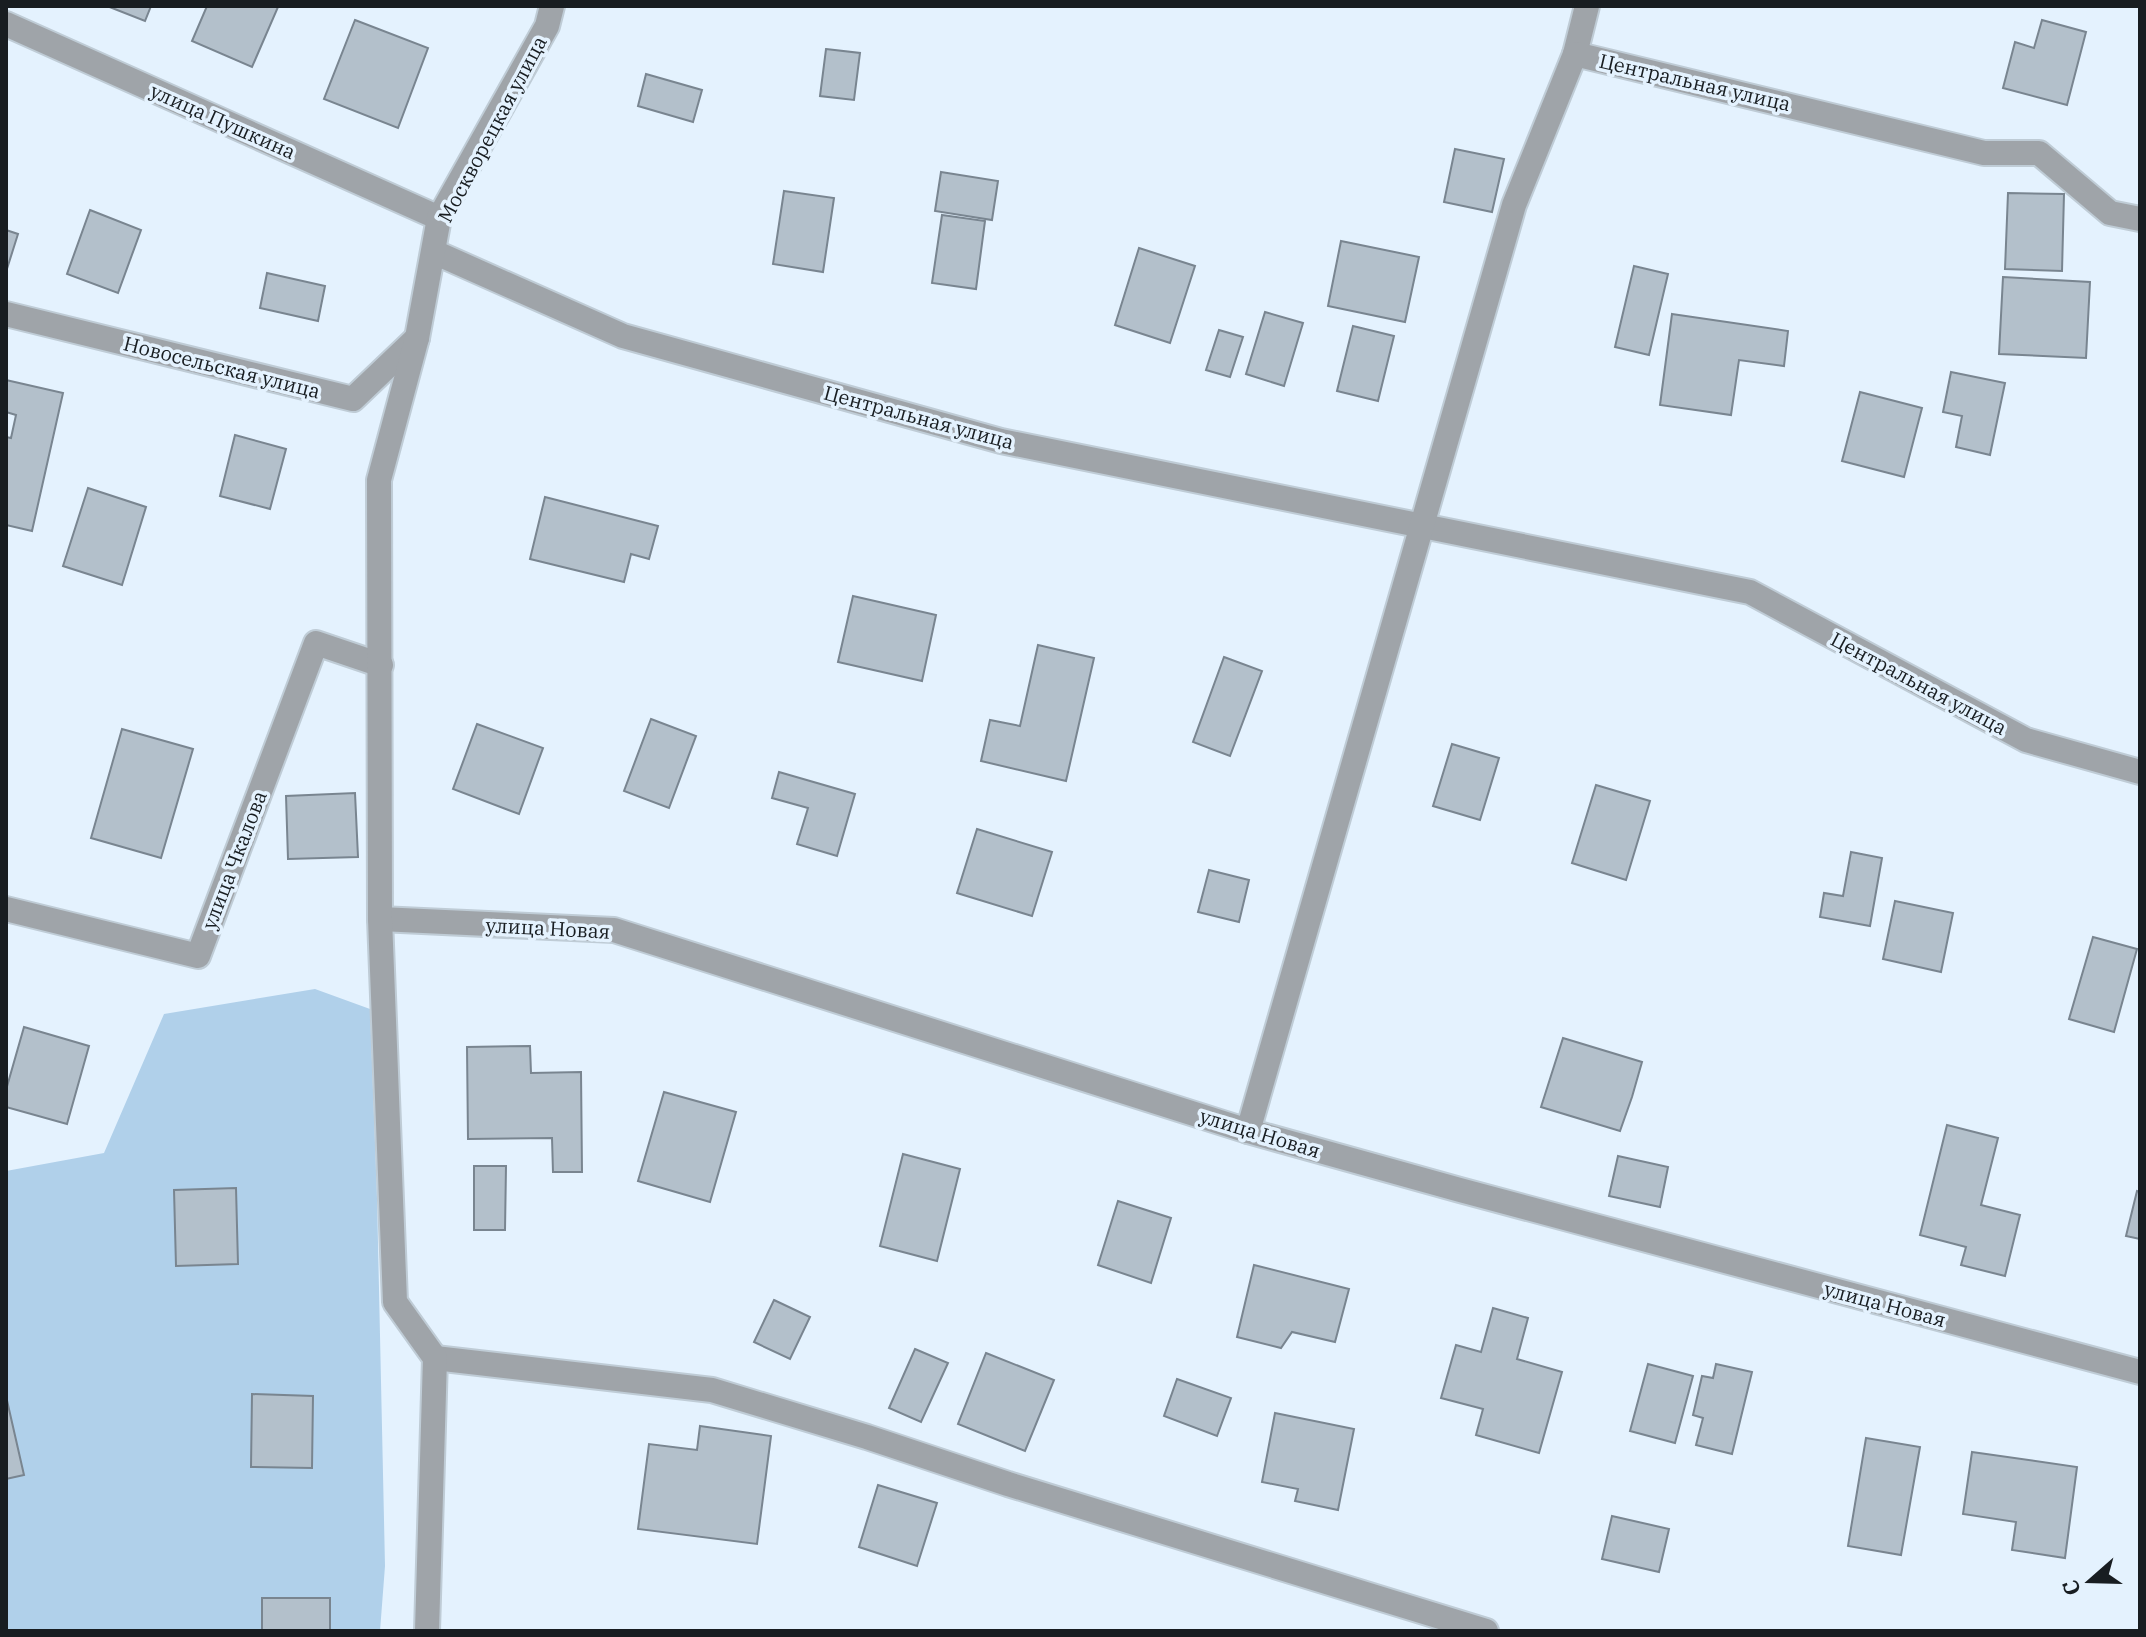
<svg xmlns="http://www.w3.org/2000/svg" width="2146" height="1637" font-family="'IBM Plex Serif',serif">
	<rect width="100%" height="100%" fill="#e4f2fe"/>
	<!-- green -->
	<path fill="#b0d0ea" d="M 315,989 L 370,1009 L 377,1197 L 385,1566 L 380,1631 L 6,1631 L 6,1171 L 104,1153 L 164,1014 Z"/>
	<!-- building -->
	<g fill="#b3c0cb" stroke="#798590" stroke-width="2">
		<path d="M 107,6 L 151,6 L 145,21 Z"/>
		<path d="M 207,6 L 278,7 L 252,67 L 192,41 Z"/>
		<path d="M 355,20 L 428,48 L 398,128 L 324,99 Z"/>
		<path d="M 2042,20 L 2086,32 L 2067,105 L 2003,88 L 2015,42 L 2034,48 Z"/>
		<path d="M 826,49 L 860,53 L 854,100 L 820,96 Z"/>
		<path d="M 646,74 L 702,90 L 693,122 L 638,106 Z"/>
		<path d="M 1455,149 L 1504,159 L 1492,212 L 1444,202 Z"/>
		<path d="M 941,172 L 998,181 L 992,220 L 935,211 Z"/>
		<path d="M 784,191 L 834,198 L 823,272 L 773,264 Z"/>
		<path d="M 2008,193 L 2064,194 L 2062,271 L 2005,269 Z"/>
		<path d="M 90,210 L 141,230 L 118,293 L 67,274 Z"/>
		<path d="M 942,215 L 985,221 L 976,289 L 932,283 Z"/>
		<path d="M 6,230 L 18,234 L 6,272 Z"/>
		<path d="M 1341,241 L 1419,257 L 1405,322 L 1328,306 Z"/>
		<path d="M 1139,248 L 1195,266 L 1170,343 L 1115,325 Z"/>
		<path d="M 1634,266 L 1668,274 L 1649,355 L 1615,347 Z"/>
		<path d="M 267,273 L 325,286 L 318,321 L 260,308 Z"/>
		<path d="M 2003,277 L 2090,282 L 2086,358 L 1999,354 Z"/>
		<path d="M 1265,312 L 1303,323 L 1284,386 L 1246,374 Z"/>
		<path d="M 1672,314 L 1788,331 L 1784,366 L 1739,360 L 1731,415 L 1660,405 Z"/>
		<path d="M 1353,326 L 1394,336 L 1378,401 L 1337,391 Z"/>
		<path d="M 1219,330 L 1243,337 L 1230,377 L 1206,370 Z"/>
		<path d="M 1951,372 L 2005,383 L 1990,455 L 1956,447 L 1962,416 L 1943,412 Z"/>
		<path d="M 6,380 L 63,393 L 32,531 L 6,525 L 6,437 L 11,438 L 16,415 L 6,412 Z"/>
		<path d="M 1860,392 L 1922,408 L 1904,477 L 1842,461 Z"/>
		<path d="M 235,435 L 286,449 L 270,509 L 220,496 Z"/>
		<path d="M 88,488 L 146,507 L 122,585 L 63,566 Z"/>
		<path d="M 545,497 L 658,526 L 649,559 L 631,554 L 624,582 L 530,559 Z"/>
		<path d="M 853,596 L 936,615 L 922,681 L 838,662 Z"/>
		<path d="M 1038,645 L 1094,658 L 1066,781 L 981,761 L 990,720 L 1020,726 Z"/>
		<path d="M 1224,657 L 1262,671 L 1230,756 L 1193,742 Z"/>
		<path d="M 651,719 L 696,736 L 669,808 L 624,791 Z"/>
		<path d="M 477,724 L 543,748 L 519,814 L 453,789 Z"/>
		<path d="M 122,729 L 193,749 L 161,858 L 91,838 Z"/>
		<path d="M 1452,744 L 1499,758 L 1480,820 L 1433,806 Z"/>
		<path d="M 779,772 L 855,794 L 837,856 L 797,844 L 808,808 L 772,798 Z"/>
		<path d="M 1596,785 L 1650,801 L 1626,880 L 1572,863 Z"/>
		<path d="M 355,793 L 358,857 L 288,859 L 286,796 Z"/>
		<path d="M 977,829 L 1052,852 L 1032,916 L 957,893 Z"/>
		<path d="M 1851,852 L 1882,858 L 1870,926 L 1820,917 L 1824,893 L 1843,896 Z"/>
		<path d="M 1209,870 L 1249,880 L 1239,922 L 1198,912 Z"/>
		<path d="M 1895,901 L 1953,913 L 1941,972 L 1883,959 Z"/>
		<path d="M 2093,937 L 2137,949 L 2114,1032 L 2069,1019 Z"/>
		<path d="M 24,1027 L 89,1046 L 67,1124 L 6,1107 L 6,1090 Z"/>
		<path d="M 1563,1038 L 1642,1062 L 1632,1097 L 1620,1131 L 1541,1107 Z"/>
		<path d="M 530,1046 L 531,1073 L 581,1072 L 582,1172 L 553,1172 L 552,1138 L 468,1139 L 467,1047 Z"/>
		<path d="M 664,1092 L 736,1112 L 710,1202 L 638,1181 Z"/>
		<path d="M 1947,1125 L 1998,1138 L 1981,1205 L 2020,1215 L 2005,1276 L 1961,1265 L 1966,1247 L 1920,1235 Z"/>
		<path d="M 903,1154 L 960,1169 L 937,1261 L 880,1246 Z"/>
		<path d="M 1618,1156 L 1668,1167 L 1660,1207 L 1609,1196 Z"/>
		<path d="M 474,1166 L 506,1166 L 505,1230 L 474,1230 Z"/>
		<path d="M 236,1188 L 238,1264 L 176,1266 L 174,1190 Z"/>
		<path d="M 2137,1191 L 2140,1192 L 2140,1239 L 2126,1236 Z"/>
		<path d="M 1118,1201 L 1171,1218 L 1151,1283 L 1098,1265 Z"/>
		<path d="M 1254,1265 L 1349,1289 L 1335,1342 L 1292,1332 L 1281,1348 L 1237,1337 Z"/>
		<path d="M 774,1300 L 810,1317 L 790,1359 L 754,1342 Z"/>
		<path d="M 1493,1308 L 1528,1318 L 1517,1359 L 1562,1372 L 1539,1453 L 1476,1435 L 1483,1409 L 1441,1398 L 1456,1345 L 1481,1352 Z"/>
		<path d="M 915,1349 L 948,1363 L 921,1422 L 889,1408 Z"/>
		<path d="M 986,1353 L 1054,1380 L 1025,1451 L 958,1424 Z"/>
		<path d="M 1648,1364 L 1693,1376 L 1675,1443 L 1630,1431 Z"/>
		<path d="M 1716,1364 L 1752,1372 L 1732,1454 L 1696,1445 L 1703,1418 L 1693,1415 L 1702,1376 L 1713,1378 Z"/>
		<path d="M 1177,1379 L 1231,1398 L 1217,1436 L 1164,1416 Z"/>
		<path d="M 252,1394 L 313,1396 L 312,1468 L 251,1467 Z"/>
		<path d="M 6,1396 L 24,1475 L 6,1479 Z"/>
		<path d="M 1275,1413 L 1354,1429 L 1338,1510 L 1295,1501 L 1298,1489 L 1262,1482 Z"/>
		<path d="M 700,1426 L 771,1436 L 757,1544 L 638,1529 L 649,1444 L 697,1450 Z"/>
		<path d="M 1866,1438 L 1920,1447 L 1901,1555 L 1848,1546 Z"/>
		<path d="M 1972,1452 L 2077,1467 L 2065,1558 L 2012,1550 L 2016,1522 L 1963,1514 Z"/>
		<path d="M 878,1485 L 937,1503 L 917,1566 L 859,1547 Z"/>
		<path d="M 1612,1516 L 1669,1529 L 1659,1572 L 1602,1559 Z"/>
		<rect x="262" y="1598" width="68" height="33"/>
	</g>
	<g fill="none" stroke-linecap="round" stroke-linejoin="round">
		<!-- minor casing -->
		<g stroke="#bfccd6" stroke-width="28">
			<g id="minor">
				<path d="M 6,24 L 439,218"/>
				<path d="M 1575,54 L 1587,6"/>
				<path d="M 434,252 L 623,336 L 1001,441 L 1750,592 L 2026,740 L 2140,772"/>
				<path d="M 6,314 L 353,399 L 417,338"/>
				<path d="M 6,909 L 198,956 L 316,643 L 381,665"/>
				<path d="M 380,919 L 614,930 L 1248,1131 L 1460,1190 L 2140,1372"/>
				<path d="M 1248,1131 L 1514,205 L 1575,54 L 1984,153 L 2039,153 L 2110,213 L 2140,219"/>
				<path d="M 435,1358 L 712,1390 L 867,1437 L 1008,1484 L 1486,1631"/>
				<path d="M 427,1631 L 435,1358 L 395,1302 L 380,919 L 379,480 L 417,338 L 439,218 L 547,26 L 552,6"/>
			</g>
		</g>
		<!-- minor -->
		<use href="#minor" stroke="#9fa4a9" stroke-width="24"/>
	</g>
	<g text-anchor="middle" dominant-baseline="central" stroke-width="7" stroke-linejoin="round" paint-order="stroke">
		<!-- street labels -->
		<g font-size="20" fill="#181d21" stroke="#e4f2fe">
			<text transform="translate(1695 82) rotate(13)">Центральная улица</text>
			<text transform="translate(223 121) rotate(24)">улица Пушкина</text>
			<text transform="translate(492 129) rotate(-62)">Москворецкая улица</text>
			<text transform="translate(222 367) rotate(14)">Новосельская улица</text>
			<text transform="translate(919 417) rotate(15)">Центральная улица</text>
			<text transform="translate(1919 683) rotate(28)">Центральная улица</text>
			<text transform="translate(234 860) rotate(-69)">улица Чкалова</text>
			<text transform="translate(548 928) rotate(3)">улица Новая</text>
			<text transform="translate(1260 1133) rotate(17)">улица Новая</text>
			<text transform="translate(1885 1304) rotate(15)">улица Новая</text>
		</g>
	</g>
	<!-- border -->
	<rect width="2146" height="1637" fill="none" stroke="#181d21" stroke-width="16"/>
	<!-- north arrow -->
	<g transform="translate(2090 1581) rotate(250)" stroke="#e4f2fe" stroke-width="6" paint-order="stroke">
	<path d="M0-6L14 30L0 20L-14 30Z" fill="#181d21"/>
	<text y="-12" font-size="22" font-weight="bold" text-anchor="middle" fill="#181d21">С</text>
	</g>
</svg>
